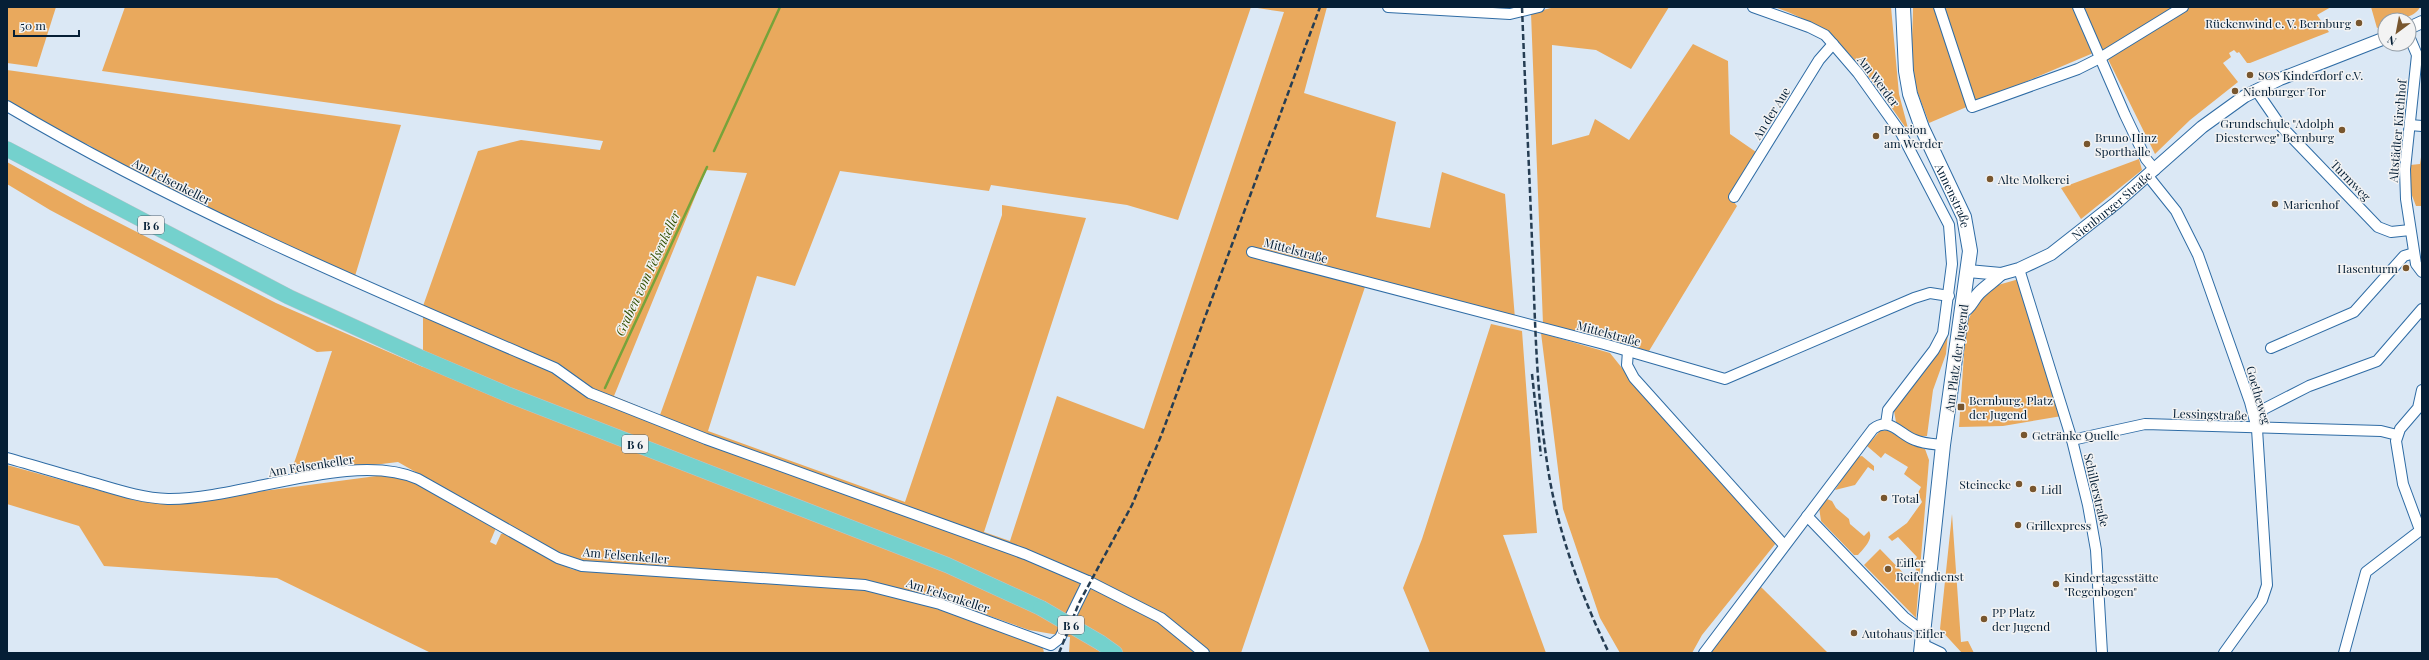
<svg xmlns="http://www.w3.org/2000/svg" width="2429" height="660" font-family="'Playfair Display',serif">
	<rect width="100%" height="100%" fill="#dbe8f5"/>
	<!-- green -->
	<g fill="#e9a95d" fill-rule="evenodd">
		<path d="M 7,7 L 56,7 L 37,67 L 7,63 Z"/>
		<path d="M 125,7 L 1327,7 L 1304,93 L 1396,122 L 1376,217 L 1430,228 L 1442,172 L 1505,194 L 1515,319 L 1254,256 L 1365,287 L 1241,653 L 1069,653 L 1070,637 L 1029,630 L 981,613 L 878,585 L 873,581 L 594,565 L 567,558 L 398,462 L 290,475 L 332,351 L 317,352 L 50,210 L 7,184 L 7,162 L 86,206 L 276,303 L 423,367 L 423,306 L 478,151 L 521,140 L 600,150 L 603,141 L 102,71 ZM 1251,7 L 1284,12 L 1144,429 L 1057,396 L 1010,541 L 984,532 L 1086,218 L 1002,205 L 1002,215 L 905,502 L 708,431 L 757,276 L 795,286 L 840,171 L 989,191 L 991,185 L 1127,205 L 1178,220 ZM 706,170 L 747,173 L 660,415 L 614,396 Z"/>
		<path d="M 1555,7 L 1669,7 L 1631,69 L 1596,50 L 1552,45 L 1552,145 L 1589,135 L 1595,119 L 1629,140 L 1693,44 L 1728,61 L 1730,134 L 1756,152 L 1730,197 L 1737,206 L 1649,351 L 1543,324 L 1531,13 Z"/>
		<path d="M 1774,7 L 1891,7 L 1899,94 L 1909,132 C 1869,77 1842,29 1774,7 Z"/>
		<path d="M 1913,7 L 2331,7 L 2317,15 L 2329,32 L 2250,63 L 2247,63 L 2239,52 L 2237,53 L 2234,50 L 2229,53 L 2231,57 L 2223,63 L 2238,82 L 2190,120 L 2155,154 L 2104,51 L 2098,51 L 1929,123 C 1925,111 1920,100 1916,88 C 1909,62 1913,34 1913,7 Z"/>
		<path d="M 2371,7 L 2420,7 C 2415,18 2396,20 2385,20 L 2385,25 L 2377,28 Z"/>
		<path d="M 7,70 L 401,125 L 355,276 L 239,225 L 118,165 L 89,145 L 66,137 L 7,101 Z"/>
		<path d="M 2422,150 L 2422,206 L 2416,206 L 2408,185 L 2410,165 L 2420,164 Z"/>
		<path d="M 2139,159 L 2142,170 L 2081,219 L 2061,188 Z"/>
		<path d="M 2019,279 L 2062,416 L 2003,426 L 1959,427 L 1966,325 L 1976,303 L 1998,285 Z"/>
		<path d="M 1491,324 L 1522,331 L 1537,533 L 1503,535 L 1546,653 L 1430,653 L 1403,588 L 1422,539 Z"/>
		<path d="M 1948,332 L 1946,354 L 1933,390 L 1927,436 L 1915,436 L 1896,422 L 1894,411 L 1941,347 Z"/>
		<path d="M 1541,333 L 1610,353 L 1638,388 L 1776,543 L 1702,635 L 1692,653 L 1620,653 L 1600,618 L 1563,509 Z"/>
		<path d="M 1887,430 L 1911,444 L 1925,449 L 1929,460 L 1916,618 L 1864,565 L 1880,549 L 1915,585 L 1916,566 L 1913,563 L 1917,557 L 1898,537 L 1892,541 L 1888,537 L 1907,523 L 1922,502 L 1918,493 L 1921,487 L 1904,474 L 1908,467 L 1885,453 L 1881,458 L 1867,446 L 1880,431 Z"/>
		<path d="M 1862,456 L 1874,466 L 1874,471 L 1868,467 L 1855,485 L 1835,490 L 1857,457 Z"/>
		<path d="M 7,465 L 134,500 L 164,504 L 399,473 L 496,528 L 490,542 L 496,545 L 501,534 L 508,532 L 571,569 L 585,572 L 623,572 L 869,590 L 976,619 L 1043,648 L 1044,653 L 431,653 L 277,578 L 104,566 L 79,526 L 7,504 Z"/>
		<path d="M 1827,499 L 1832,501 L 1836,508 L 1849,519 L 1850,524 L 1864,536 L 1869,531 C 1874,539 1863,549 1858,555 L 1854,555 L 1821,521 L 1819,507 Z"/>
		<path d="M 1952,514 L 1961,642 L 1968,641 L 1974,653 L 1962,653 L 1940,629 Z"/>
		<path d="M 1760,586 L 1828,653 L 1709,653 Z"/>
	</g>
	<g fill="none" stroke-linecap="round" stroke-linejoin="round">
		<!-- stream -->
		<g stroke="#77a33a" stroke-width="2.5">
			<path d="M 714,151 L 780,7"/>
			<path d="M 605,388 L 707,167"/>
		</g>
		<!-- minor casing -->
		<g stroke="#2f6ca5" stroke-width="12">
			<g id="minor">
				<path d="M 1388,7 L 1510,14 L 1539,7"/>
				<path d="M 1753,7 L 1809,27 L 1825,35 L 1833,44 L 1858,73 L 1901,133 L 1949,225 L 1952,264 L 1943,333 L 1934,350 L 1888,410 L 1886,424"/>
				<path d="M 1939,7 L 1972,107 L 2078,69 L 2100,58 L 2183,7"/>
				<path d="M 2078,7 L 2125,115 L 2146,159 L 2155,170"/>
				<path d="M 2409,36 L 2417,55 L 2405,169 L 2406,199 L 2416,264 L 2422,272"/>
				<path d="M 2256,90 L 2280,125 L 2378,227 L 2391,232 L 2410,230"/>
				<path d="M 7,106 C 181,209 369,288 555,368 L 590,393 L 706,439 L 1025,554 L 1088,581 L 1161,618 L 1204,653"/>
				<path d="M 2410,125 L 2422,126"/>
				<path d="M 2148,176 L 2176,211 L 2198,255 L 2250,402 L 2257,429 L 2267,585 L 2262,600 L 2224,653"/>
				<path d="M 1734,197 L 1819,60 L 1833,44"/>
				<path d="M 1252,252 L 1604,344 L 1725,379 L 1914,298 L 1930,293 L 1949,296"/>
				<path d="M 2019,269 L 2072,440 L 2088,505 L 2096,550 L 2102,653"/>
				<path d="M 2271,348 L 2354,312 L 2404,256 L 2414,253"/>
				<path d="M 1628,351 L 1627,365 L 1634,378 L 1784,545"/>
				<path d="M 2257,427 L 2258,418 L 2264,409 L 2309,386 L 2377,361 L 2422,309"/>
				<path d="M 2072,440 L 2145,424 L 2381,431 L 2397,435"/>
				<path d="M 7,458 C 36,466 65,475 94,483 C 118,490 142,498 168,499 C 240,500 353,450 418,479 L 558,558 L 582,566 L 865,585 L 940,604 L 1051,645 L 1060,638 L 1088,581"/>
				<path d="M 1807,516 L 1904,617 L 1916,626 L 1924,629"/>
				<path d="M 2420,530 L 2403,484 L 2396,441 L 2400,429 L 2418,408 L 2422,390"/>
				<path d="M 1922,644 L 1941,653"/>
				<path d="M 1704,653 L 1873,429 C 1890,416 1900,435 1915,440 C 1924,444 1934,444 1943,445"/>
				<path d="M 2344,653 L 2366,572 L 2422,529"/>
			</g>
		</g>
		<!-- tertiary casing -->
		<g stroke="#2f6ca5" stroke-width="14">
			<g id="tertiary">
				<path d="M 2409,28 L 2422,22"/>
				<path id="s1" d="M 1968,271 L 2001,274 L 2019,269 L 2051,254 L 2116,203 L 2202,127 L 2245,96 L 2280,79 L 2385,38"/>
				<path d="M 1962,312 C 1971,308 1972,300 1979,293 C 1986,286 1994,281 2001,274"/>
			</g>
		</g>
		<!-- secondary casing -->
		<g stroke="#2f6ca5" stroke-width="16">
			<g id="secondary">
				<path id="s2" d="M 1903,7 L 1906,71 L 1910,94 L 1922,128 L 1964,217 L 1970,251 L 1943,445 L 1921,653"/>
			</g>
		</g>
		<!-- primary casing -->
		<g stroke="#bec5cb" stroke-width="16">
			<g id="primary">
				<path d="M 7,149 L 289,297 L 422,358 L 509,395 L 947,565 L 1041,608"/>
				<path d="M 1101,643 L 1115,653"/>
			</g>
		</g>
		<!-- minor -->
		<use href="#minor" stroke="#fff" stroke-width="10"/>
		<!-- tertiary -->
		<use href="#tertiary" stroke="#fff" stroke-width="12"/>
		<!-- secondary -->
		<use href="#secondary" stroke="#fff" stroke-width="14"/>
		<!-- primary -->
		<use href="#primary" stroke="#74d1cd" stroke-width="15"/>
		<!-- rail -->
		<g stroke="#253d53" stroke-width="2.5" stroke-dasharray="6 3" stroke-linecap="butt">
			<path d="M 1522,7 C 1525,85 1529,163 1532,241 C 1535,317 1536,393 1548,469 C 1558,533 1581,595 1609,653"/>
			<path d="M 1532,374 L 1541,456"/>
			<path d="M 1059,653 L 1079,603 L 1132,505 L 1161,436 L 1320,7"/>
		</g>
		<!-- primary-bridge casing -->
		<g stroke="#bec5cb" stroke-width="16" stroke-linecap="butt">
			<path id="primary-bridge" d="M 1041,608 L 1101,643"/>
		</g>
		<!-- primary-bridge -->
		<use href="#primary-bridge" stroke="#74d1cd" stroke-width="15"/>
	</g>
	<!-- markers -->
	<g fill="#78562e" stroke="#f3f3f3" stroke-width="1.5">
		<circle cx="2359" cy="23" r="4"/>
		<circle cx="2250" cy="75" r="4"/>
		<circle cx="2235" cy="91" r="4"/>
		<circle cx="2342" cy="130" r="4"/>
		<circle cx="1876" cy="136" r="4"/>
		<circle cx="2087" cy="144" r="4"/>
		<circle cx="1990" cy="179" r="4"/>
		<circle cx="2275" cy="204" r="4"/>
		<circle cx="2406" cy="268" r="4"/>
		<rect x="1957" y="403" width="8" height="8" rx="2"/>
		<circle cx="2024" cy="435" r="4"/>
		<circle cx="2019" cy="484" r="4"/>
		<circle cx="2033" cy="489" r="4"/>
		<circle cx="1884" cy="498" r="4"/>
		<circle cx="2018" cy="525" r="4"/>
		<circle cx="1888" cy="569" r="4"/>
		<circle cx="2056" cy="584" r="4"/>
		<circle cx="1984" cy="619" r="4"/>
		<circle cx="1854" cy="633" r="4"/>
	</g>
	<g text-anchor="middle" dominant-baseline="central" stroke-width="3" stroke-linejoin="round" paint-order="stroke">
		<!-- shield labels -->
		<g fill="#f3f3f3" stroke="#4c5f6f" stroke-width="1">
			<rect x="138" y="216" width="26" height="18" rx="3"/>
			<rect x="622" y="435" width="26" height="18" rx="3"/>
			<rect x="1058" y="616" width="26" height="18" rx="3"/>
		</g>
		<g font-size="11" font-weight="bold" fill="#051f36">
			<text x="151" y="225">B 6</text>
			<text x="635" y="444">B 6</text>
			<text x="1071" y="625">B 6</text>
		</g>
		<!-- poi labels -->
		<g font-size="12" fill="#051f36" stroke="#f3f3f3" text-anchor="start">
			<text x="2351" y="23" text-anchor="end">Rückenwind e. V. Bernburg</text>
			<text x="2258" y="75">SOS Kinderdorf e.V.</text>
			<text x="2243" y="91">Nienburger Tor</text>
			<text x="2334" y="123" text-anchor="end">Grundschule "Adolph<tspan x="2334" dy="14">Diesterweg" Bernburg</tspan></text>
			<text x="1884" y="129">Pension<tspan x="1884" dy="14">am Werder</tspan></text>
			<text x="2095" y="137">Bruno Hinz<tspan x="2095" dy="14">Sporthalle</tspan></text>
			<text x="1998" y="179">Alte Molkerei</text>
			<text x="2283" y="204">Marienhof</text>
			<text x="2398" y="268" text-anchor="end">Hasenturm</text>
			<text x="1969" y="400">Bernburg, Platz<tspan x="1969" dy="14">der Jugend</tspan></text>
			<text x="2032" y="435">Getränke Quelle</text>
			<text x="2011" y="484" text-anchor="end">Steinecke</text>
			<text x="2041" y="489">Lidl</text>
			<text x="1892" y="498">Total</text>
			<text x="2026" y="525">Grillexpress</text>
			<text x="1896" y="562">Eifler<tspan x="1896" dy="14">Reifendienst</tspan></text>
			<text x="2064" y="577">Kindertagesstätte<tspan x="2064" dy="14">"Regenbogen"</tspan></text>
			<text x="1992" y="612">PP Platz<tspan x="1992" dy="14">der Jugend</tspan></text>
			<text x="1862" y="633">Autohaus Eifler</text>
		</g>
		<!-- street labels -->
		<g font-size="12" fill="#051f36" stroke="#f3f3f3">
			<text transform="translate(1879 81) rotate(53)">Am Werder</text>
			<text transform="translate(1771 113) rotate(-58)">An der Aue</text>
			<text transform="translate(2397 131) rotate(-85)">Altstädter Kirchhof</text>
			<text transform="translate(2351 180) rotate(46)">Turmweg</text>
			<text transform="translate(172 181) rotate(27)">Am Felsenkeller</text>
			<text stroke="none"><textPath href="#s2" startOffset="198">Annenstraße</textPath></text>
			<text stroke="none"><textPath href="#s1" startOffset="165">Nienburger Straße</textPath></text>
			<text transform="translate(1296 250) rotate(15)">Mittelstraße</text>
			<text transform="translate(1609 333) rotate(15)">Mittelstraße</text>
			<text transform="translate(1956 358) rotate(-82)">Am Platz der Jugend</text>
			<text transform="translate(2259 395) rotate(74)">Goetheweg</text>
			<text transform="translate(2210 414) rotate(2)">Lessingstraße</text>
			<text transform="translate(311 465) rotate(-9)">Am Felsenkeller</text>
			<text transform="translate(2097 490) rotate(77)">Schillerstraße</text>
			<text transform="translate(626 555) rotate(5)">Am Felsenkeller</text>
			<text transform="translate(948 595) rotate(18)">Am Felsenkeller</text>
		</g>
		<!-- water labels -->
		<g font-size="13" font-style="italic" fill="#345002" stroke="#f3f3f3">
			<text transform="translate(647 273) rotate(-65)">Graben vom Felsenkeller</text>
		</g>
	</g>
	<!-- border -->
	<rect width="2429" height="660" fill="none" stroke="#051f36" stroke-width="16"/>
	<!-- north arrow -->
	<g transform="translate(2397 32) rotate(212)"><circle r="19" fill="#f3f3f3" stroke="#949ea7"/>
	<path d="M0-3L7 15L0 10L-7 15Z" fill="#78562e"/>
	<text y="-6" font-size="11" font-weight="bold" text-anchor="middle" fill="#051f36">N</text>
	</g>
	<!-- scale -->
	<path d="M14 30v6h65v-6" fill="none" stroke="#051f36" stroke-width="2"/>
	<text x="20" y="30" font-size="12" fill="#051f36" stroke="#f3f3f3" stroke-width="3" paint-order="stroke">50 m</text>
</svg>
